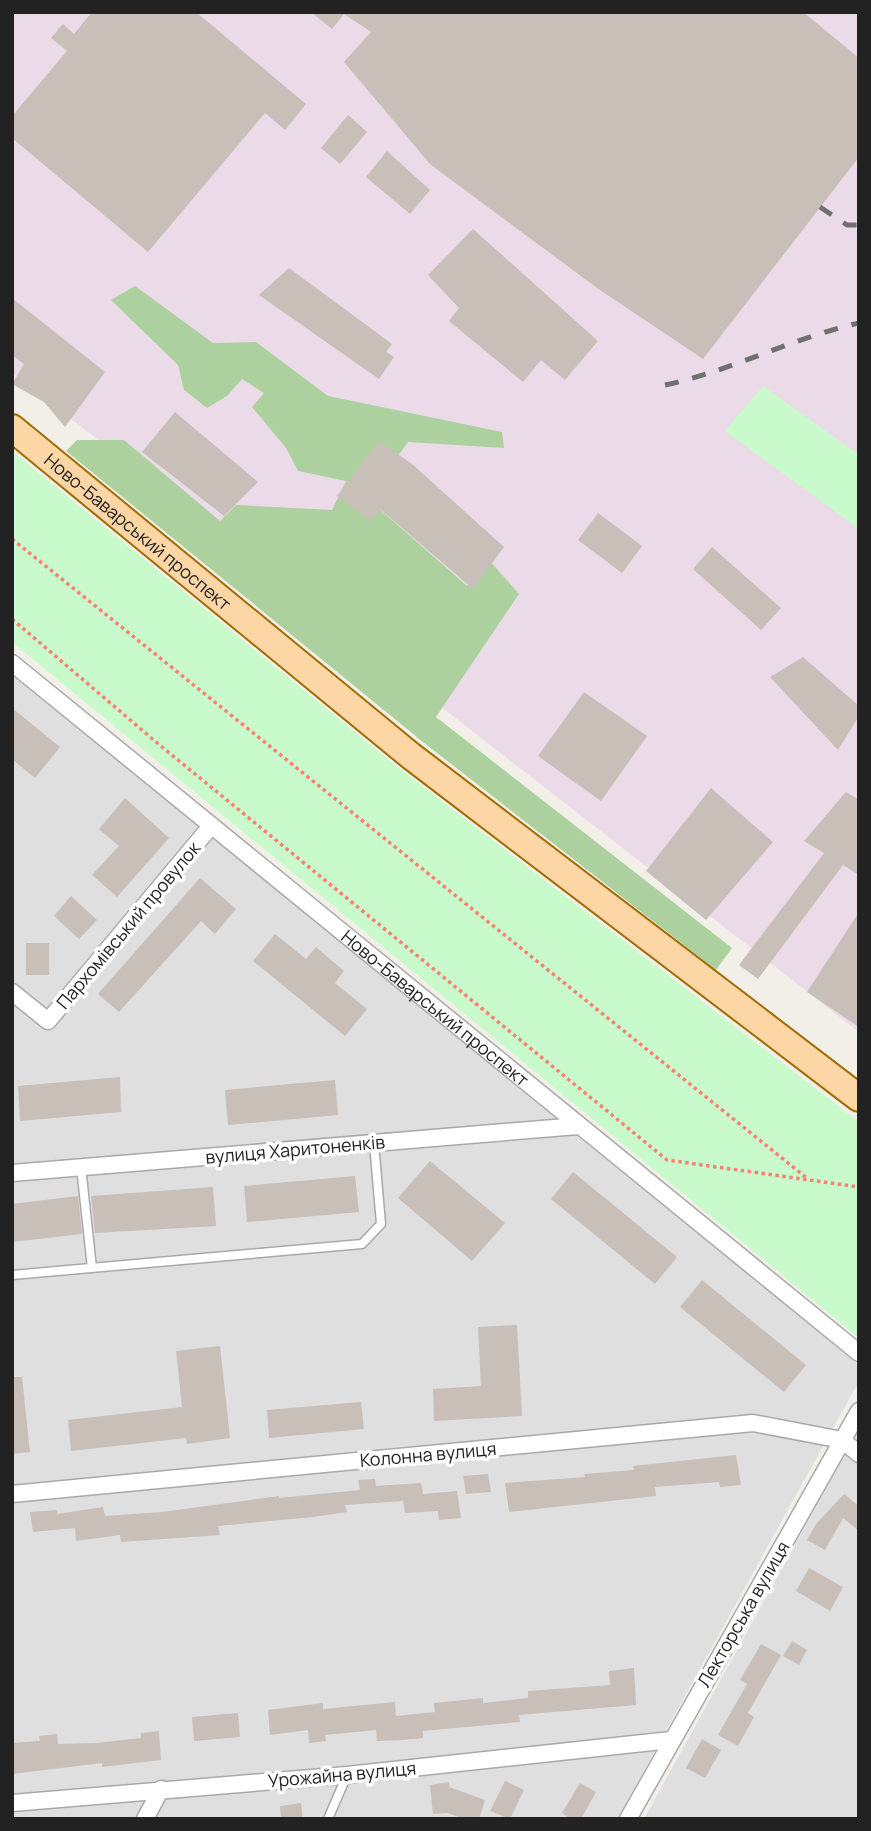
<svg xmlns="http://www.w3.org/2000/svg" width="871" height="1831" font-family="Manrope,sans-serif">
	<rect width="100%" height="100%" fill="#f2efe9"/>
	<!-- residential -->
	<g fill="#e0dfdf">
		<path d="M 12,674 L 859,1365 L 859,1381 L 617,1819 L 12,1819 Z"/>
		<path d="M 859,1430 L 859,1819 L 644,1819 L 843,1458 Z"/>
	</g>
	<!-- industrial -->
	<path fill="#ebdbe8" d="M 12,12 L 859,12 L 859,1032 L 12,373 Z"/>
	<!-- forest -->
	<path fill="#add19e" d="M 135,286 L 213,343 L 256,342 L 328,396 L 502,432 L 504,448 L 408,442 L 367,498 L 467,586 L 488,559 L 519,594 L 436,717 L 732,948 L 716,970 L 423,742 L 66,451 L 77,440 L 124,440 L 220,521 L 236,505 L 332,510 L 346,481 L 298,471 L 286,448 L 252,407 L 264,393 L 242,379 L 227,396 L 207,408 L 184,390 L 178,365 L 111,300 Z"/>
	<!-- park -->
	<g fill="#c8facc">
		<path d="M 763,386 L 859,455 L 859,529 L 725,431 Z"/>
		<path d="M 12,451 L 399,768 L 859,1122 L 859,1338 L 12,642 Z"/>
	</g>
	<!-- building -->
	<g fill="#c7bfb8">
		<path d="M 92,12 L 196,12 L 306,104 L 285,130 L 265,113 L 148,252 L 12,138 L 12,116 L 67,51 L 51,38 L 63,24 L 74,34 Z"/>
		<path d="M 311,12 L 803,12 L 859,58 L 859,157 L 703,359 L 597,288 L 430,164 L 344,62 L 371,32 L 344,14 L 332,29 Z"/>
		<path d="M 348,115 L 367,132 L 340,164 L 321,148 Z"/>
		<path d="M 387,151 L 430,190 L 410,214 L 366,177 Z"/>
		<path d="M 473,229 L 598,341 L 565,380 L 541,360 L 523,382 L 449,321 L 459,308 L 428,275 Z"/>
		<path d="M 289,268 L 392,344 L 386,352 L 394,357 L 379,379 L 259,295 Z"/>
		<path d="M 12,298 L 105,372 L 65,427 L 44,402 L 12,384 L 24,364 L 12,355 Z"/>
		<path d="M 175,412 L 258,482 L 224,516 L 142,452 Z"/>
		<path d="M 379,441 L 412,464 L 504,547 L 473,589 L 380,509 L 371,521 L 337,496 Z"/>
		<path d="M 598,513 L 642,546 L 622,573 L 578,540 Z"/>
		<path d="M 712,547 L 781,608 L 761,630 L 693,569 Z"/>
		<path d="M 803,657 L 859,706 L 859,716 L 838,750 L 770,677 Z"/>
		<path d="M 584,692 L 647,736 L 601,801 L 538,756 Z"/>
		<path d="M 12,708 L 60,747 L 35,778 L 12,759 Z"/>
		<path d="M 711,788 L 773,842 L 706,920 L 646,871 Z"/>
		<path d="M 846,792 L 859,800 L 859,875 L 843,865 L 758,979 L 739,965 L 824,853 L 804,841 Z"/>
		<path d="M 125,798 L 169,838 L 117,897 L 92,875 L 119,846 L 99,829 Z"/>
		<path d="M 200,878 L 236,909 L 215,934 L 201,921 L 119,1012 L 98,994 Z"/>
		<path d="M 71,896 L 97,920 L 79,939 L 54,916 Z"/>
		<path d="M 859,912 L 859,1027 L 807,992 Z"/>
		<path d="M 275,934 L 306,959 L 316,947 L 344,971 L 335,983 L 367,1009 L 345,1036 L 253,961 Z"/>
		<rect x="26" y="943" width="23" height="32"/>
		<path d="M 120,1077 L 121,1112 L 20,1121 L 18,1086 Z"/>
		<path d="M 335,1080 L 338,1115 L 228,1125 L 225,1090 Z"/>
		<path d="M 430,1161 L 505,1223 L 472,1261 L 398,1198 Z"/>
		<path d="M 573,1172 L 677,1257 L 655,1284 L 551,1199 Z"/>
		<path d="M 355,1176 L 359,1212 L 247,1222 L 244,1186 Z"/>
		<path d="M 213,1187 L 216,1226 L 95,1233 L 91,1196 Z"/>
		<path d="M 78,1196 L 82,1234 L 12,1242 L 12,1204 Z"/>
		<path d="M 702,1280 L 806,1365 L 784,1392 L 680,1307 Z"/>
		<path d="M 517,1325 L 522,1416 L 434,1421 L 433,1389 L 481,1386 L 478,1327 Z"/>
		<path d="M 220,1346 L 230,1438 L 187,1444 L 186,1438 L 71,1451 L 68,1420 L 182,1407 L 176,1351 Z"/>
		<path d="M 12,1377 L 22,1377 L 30,1452 L 12,1454 Z"/>
		<path d="M 361,1402 L 364,1429 L 269,1438 L 267,1410 Z"/>
		<path d="M 736,1455 L 741,1485 L 720,1487 L 719,1482 L 655,1487 L 656,1496 L 509,1512 L 505,1483 L 585,1477 L 584,1474 L 634,1470 L 633,1466 Z"/>
		<path d="M 488,1474 L 491,1492 L 466,1494 L 463,1476 Z"/>
		<path d="M 375,1479 L 376,1486 L 421,1483 L 423,1494 L 457,1491 L 461,1518 L 439,1520 L 438,1511 L 405,1513 L 403,1501 L 345,1505 L 347,1512 L 313,1517 L 218,1526 L 220,1535 L 121,1542 L 120,1535 L 76,1541 L 75,1528 L 33,1532 L 30,1512 L 57,1510 L 57,1514 L 103,1507 L 105,1516 L 162,1512 L 279,1496 L 279,1498 L 360,1490 L 358,1480 Z"/>
		<path d="M 844,1494 L 859,1506 L 859,1531 L 843,1518 L 825,1550 L 807,1540 L 816,1524 Z"/>
		<path d="M 809,1568 L 843,1587 L 830,1611 L 796,1591 Z"/>
		<path d="M 792,1641 L 807,1650 L 799,1665 L 783,1656 Z"/>
		<path d="M 761,1644 L 781,1655 L 748,1713 L 754,1717 L 738,1746 L 718,1735 L 747,1684 L 740,1680 Z"/>
		<path d="M 634,1668 L 636,1705 L 519,1715 L 520,1722 L 423,1731 L 423,1738 L 403,1740 L 377,1741 L 376,1730 L 325,1735 L 326,1741 L 309,1743 L 308,1730 L 270,1735 L 268,1710 L 323,1703 L 323,1709 L 395,1702 L 396,1716 L 435,1712 L 434,1703 L 483,1698 L 483,1703 L 528,1698 L 528,1691 L 610,1685 L 609,1671 Z"/>
		<path d="M 238,1713 L 240,1737 L 194,1741 L 192,1717 Z"/>
		<path d="M 159,1731 L 161,1760 L 102,1767 L 102,1763 L 12,1774 L 12,1743 L 40,1741 L 39,1736 L 57,1734 L 58,1744 L 97,1743 L 141,1738 L 141,1733 Z"/>
		<path d="M 702,1739 L 721,1750 L 705,1778 L 686,1768 Z"/>
		<path d="M 505,1781 L 524,1790 L 510,1819 L 490,1811 Z"/>
		<path d="M 449,1782 L 449,1787 L 485,1800 L 479,1819 L 464,1819 L 448,1813 L 433,1814 L 430,1785 Z"/>
		<path d="M 580,1783 L 596,1792 L 581,1819 L 571,1819 L 562,1813 Z"/>
		<path d="M 301,1803 L 303,1819 L 281,1819 L 280,1806 Z"/>
	</g>
	<g fill="none" stroke-linecap="round" stroke-linejoin="round">
		<!-- lane casing -->
		<g stroke="#a9a9a9" stroke-width="11">
			<g id="lane">
				<path d="M 81,1167 L 92,1268"/>
				<path d="M 12,1275 L 362,1244 L 381,1224 L 374,1143"/>
				<path d="M 328,1819 L 347,1775"/>
			</g>
		</g>
		<!-- street casing -->
		<g stroke="#a9a9a9" stroke-width="19">
			<g id="street">
				<path id="s1" d="M 12,663 L 859,1353"/>
				<path d="M 12,992 L 48,1021 L 211,826"/>
				<path d="M 12,1173 L 578,1126"/>
				<path d="M 12,1494 L 753,1423 L 842,1440 L 859,1454"/>
				<path d="M 12,1803 L 347,1775 L 671,1740"/>
				<path d="M 145,1819 L 161,1789"/>
				<path d="M 628,1819 L 859,1411"/>
			</g>
		</g>
		<!-- primary casing -->
		<g stroke="#a06b00" stroke-width="30">
			<g id="primary">
				<path id="s2" d="M 12,428 L 411,756 L 859,1098"/>
			</g>
		</g>
		<!-- path -->
		<g stroke="#fa8072" stroke-width="3.5" stroke-dasharray="3.5 3.5" stroke-linecap="butt">
			<path d="M 12,539 L 808,1179"/>
			<path d="M 12,619 L 156,742 L 667,1160 L 859,1187"/>
		</g>
		<!-- lane -->
		<use href="#lane" stroke="#fff" stroke-width="8"/>
		<!-- street -->
		<use href="#street" stroke="#fff" stroke-width="16"/>
		<!-- primary -->
		<use href="#primary" stroke="#fcd6a4" stroke-width="26"/>
		<!-- rail -->
		<g stroke="#707070" stroke-width="5" stroke-dasharray="14 14" stroke-linecap="butt">
			<path d="M 820,207 L 847,225 L 859,225"/>
			<path d="M 665,385 C 731,371 792,338 859,323"/>
		</g>
	</g>
	<g text-anchor="middle" dominant-baseline="central" stroke-width="7" stroke-linejoin="round" paint-order="stroke">
		<!-- street labels -->
		<g font-size="18" fill="#222" stroke="#fff">
			<text stroke="none"><textPath href="#s2" startOffset="163">Ново-Баварський проспект</textPath></text>
			<text transform="translate(128 925) rotate(-50)">Пархомівський провулок</text>
			<text stroke="none"><textPath href="#s1" startOffset="546">Ново-Баварський проспект</textPath></text>
			<text transform="translate(295 1149) rotate(-5)">вулиця Харитоненків</text>
			<text transform="translate(428 1454) rotate(-5)">Колонна вулиця</text>
			<text transform="translate(743 1614) rotate(-60)">Лекторська вулиця</text>
			<text transform="translate(342 1774) rotate(-5)">Урожайна вулиця</text>
		</g>
	</g>
	<!-- border -->
	<rect width="871" height="1831" fill="none" stroke="#222222" stroke-width="28"/>
</svg>
